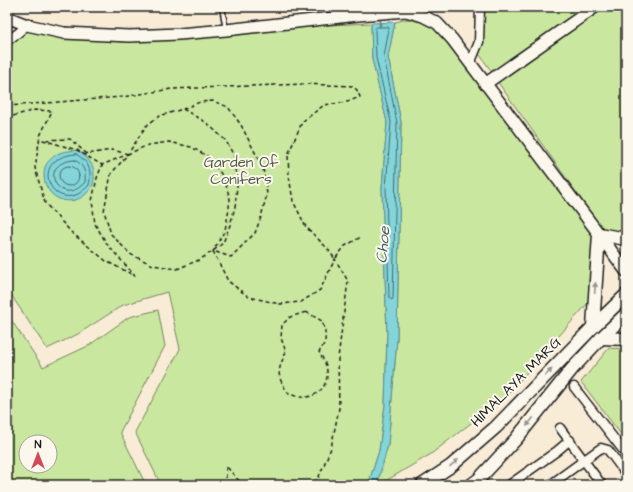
<svg xmlns="http://www.w3.org/2000/svg" width="633" height="492" font-family="'Architects Daughter',sans-serif">
	<rect width="100%" height="100%" fill="#f9ecd6"/>
	<filter id="ink" filterUnits="userSpaceOnUse"><feTurbulence type="fractalNoise" baseFrequency=".025" numOctaves="2"/><feDisplacementMap in="SourceGraphic" scale="8" xChannelSelector="R" yChannelSelector="G"/><feConvolveMatrix kernelMatrix="1 2 1 2 8 2 1 2 1" color-interpolation-filters="sRGB"/></filter>
	<g filter="url(#ink)">
		<!-- green -->
		<g fill="#cae79f" stroke="#73825e" fill-rule="evenodd">
			<path d="M 480,7 L 588,7 L 492,72 L 477,51 Z"/>
			<path d="M 599,7 L 626,7 L 626,234 L 620,234 L 601,227 L 497,81 Z"/>
			<path d="M 412,18 C 432,23 436,29 449,44 L 595,237 L 596,294 L 506,396 L 431,454 L 379,485 L 377,485 L 388,445 L 397,339 L 401,122 L 388,57 L 395,22 Z"/>
			<path d="M 371,23 L 372,59 L 387,122 L 382,188 L 387,334 L 385,405 L 379,451 L 368,485 L 161,485 L 135,432 L 180,349 L 167,292 L 123,305 L 78,334 L 47,349 L 15,301 L 7,287 L 7,45 L 31,27 L 80,38 L 226,30 Z"/>
			<path d="M 158,310 L 165,346 L 120,432 L 146,485 L 7,485 L 7,314 L 43,367 L 88,346 L 129,317 ZM 26,442 L 50,442 L 50,466 L 26,466 Z"/>
			<path d="M 609,348 L 626,349 L 626,441 L 581,382 Z"/>
		</g>
		<!-- water -->
		<g fill="#83d5da" stroke="#5a8b8e">
			<path d="M 395,22 L 388,57 L 401,122 L 397,339 L 388,445 L 377,485 L 368,485 L 379,451 L 385,405 L 387,334 L 382,188 L 387,122 L 372,59 L 371,23 Z"/>
			<path d="M 77,150 C 87,157 95,164 94,177 C 94,186 91,189 85,195 C 68,208 46,198 44,177 C 44,174 44,168 46,165 C 47,162 54,156 57,154 C 62,151 71,151 77,150 Z"/>
		</g>
		<g fill="none" stroke-linecap="round" stroke-linejoin="round">
			<!-- shore -->
			<g stroke="#456668" stroke-width="1">
				<path d="M 377,27 L 388,27 L 389,28 L 384,57 L 397,123 L 393,298 L 392,300 L 389,298 L 386,188 L 391,122 L 376,58 L 375,29 Z"/>
				<path d="M 76,154 C 89,162 92,170 89,185 C 57,222 22,158 76,154 Z"/>
				<path d="M 75,160 C 84,165 86,172 85,182 C 60,211 34,162 75,160 Z"/>
				<circle cx="69" cy="176" r="10"/>
			</g>
			<!-- stream -->
			<path stroke="#5a8b8e" stroke-width="2.5" d="M 380,15 L 380,26"/>
			<!-- lane casing -->
			<g stroke="#1c1c1c" stroke-width="7">
				<path id="lane" d="M 222,7 L 226,30"/>
			</g>
			<!-- street casing -->
			<g stroke="#1c1c1c" stroke-width="11">
				<g id="street">
					<path d="M 7,41 L 18,33 L 27,25"/>
					<path d="M 470,64 L 479,42 L 480,7"/>
					<path d="M 574,387 L 626,454"/>
					<path d="M 560,428 L 602,485"/>
					<path d="M 509,485 L 557,451 L 570,440"/>
					<path d="M 550,485 L 601,448 L 608,450 L 626,474"/>
				</g>
			</g>
			<!-- secondary casing -->
			<g stroke="#1c1c1c" stroke-width="14">
				<g id="secondary">
					<path d="M 7,17 L 27,25 L 64,33 L 129,36 L 179,34 L 226,30 L 358,15 L 406,11 L 423,16 L 437,23 L 452,39 L 599,234 L 626,271"/>
					<path d="M 485,84 L 595,7"/>
				</g>
			</g>
			<!-- primary casing -->
			<g stroke="#1c1c1c" stroke-width="15">
				<g id="primary">
					<path d="M 593,327 L 599,234 L 626,239"/>
					<path d="M 601,338 L 626,339"/>
					<path d="M 422,485 L 451,466 L 496,427 L 593,327 L 626,295"/>
					<path d="M 471,485 L 478,480 L 516,439 L 572,369 L 601,338 L 626,314"/>
				</g>
			</g>
			<!-- path -->
			<g stroke="#1c1c1c" stroke-width="1.5" stroke-dasharray="4 3" stroke-linecap="butt">
				<path d="M 7,106 L 122,97 L 171,89 L 304,84 L 352,86 L 357,90 L 360,97 L 347,102 L 324,105 L 302,122 L 288,155 L 289,176 L 293,201 L 306,227 L 327,248 L 335,259 L 345,246 L 361,237"/>
				<path d="M 183,109 L 200,102 L 213,101 L 228,107 L 241,125 L 263,168 L 267,194 L 261,217 L 255,233 L 231,257 L 213,251"/>
				<path d="M 7,119 L 9,117 L 35,110 L 52,111 L 40,136 L 35,168 L 45,203 L 71,232 L 106,261 L 135,276 L 107,244 L 95,224 L 92,201 L 97,178 L 102,165"/>
				<path d="M 128,154 L 112,150 L 87,154 L 70,139 L 43,140 L 77,150 L 90,158 L 102,165 L 128,154 L 146,126 L 159,116 L 183,109 L 207,123 L 226,141 L 234,156 L 237,186 L 235,207 L 230,225 L 223,243 L 213,251 L 199,260 L 177,269 L 153,265 L 130,254 L 111,234 L 104,211 L 111,174 L 128,154 L 148,145 L 169,142 L 191,147 L 209,157 L 224,178 L 230,199 L 228,215 L 225,230 L 213,251"/>
				<path d="M 213,251 L 228,281 L 249,297 L 280,304 L 301,302 L 320,290 L 335,259 L 348,281 L 338,358 L 339,408 L 331,448 L 318,479 L 309,485"/>
				<path d="M 306,312 L 322,321 C 326,335 328,340 319,352 C 321,356 325,361 326,366 C 331,383 319,398 302,397 C 298,397 293,395 289,394 C 276,376 277,372 286,352 L 281,338 L 282,325 L 290,317 Z"/>
				<path d="M 226,485 L 226,466 L 239,481 L 238,485"/>
			</g>
			<!-- lane -->
			<use href="#lane" stroke="#fbf7ec" stroke-width="4"/>
			<!-- street -->
			<use href="#street" stroke="#fbf7ec" stroke-width="8"/>
			<!-- secondary -->
			<use href="#secondary" stroke="#fbf7ec" stroke-width="11"/>
			<!-- primary -->
			<use href="#primary" stroke="#fbf7ec" stroke-width="12"/>
		</g>
		<!-- one-way arrows -->
		<defs><path id="oneway-solid" d="M-6-.8H1V-3.2L6.5 0L1 3.2V.8H-6Z"/></defs>
		<g fill="#97948e">
			<use href="#oneway-solid" transform="translate(595 288) rotate(-86)"/>
			<use href="#oneway-solid" transform="translate(548 373) rotate(-46)"/>
			<use href="#oneway-solid" transform="translate(530 422) rotate(128)"/>
			<use href="#oneway-solid" transform="translate(454 463) rotate(-40)"/>
		</g>
	</g>
	<g text-anchor="middle" dominant-baseline="central" stroke-width="4" stroke-linejoin="round" paint-order="stroke">
		<!-- park labels -->
		<g font-size="15" fill="#505943" stroke="#fbf7ec">
			<text x="241" y="162">Garden Of<tspan x="241" dy="17">Conifers</tspan></text>
		</g>
		<!-- street labels -->
		<g font-size="15" fill="#1c1c1c" stroke="#fbf7ec">
			<text transform="translate(516 382) rotate(-45)">HIMALAYA MARG</text>
		</g>
		<!-- water labels -->
		<g font-size="16" font-style="italic" fill="#405d5e" stroke="#fbf7ec">
			<text transform="translate(383 245) rotate(-85)">Choe</text>
		</g>
	</g>
	<!-- margin -->
	<rect width="633" height="492" fill="none" stroke="#fbf7ec" stroke-width="24"/>
	<rect x="12" y="12" width="609" height="468" fill="none" stroke="#1c1c1c" stroke-width="1.5" filter="url(#ink)"/>
	<!-- north arrow -->
	<g transform="translate(38 454)"><circle r="19" fill="#fbf7ec" stroke="#a29f99"/>
	<path d="M0-3L7 15L0 10L-7 15Z" fill="#d1495b"/>
	<text y="-6" font-size="11" font-weight="bold" text-anchor="middle" fill="#1c1c1c">N</text>
	</g>
</svg>
